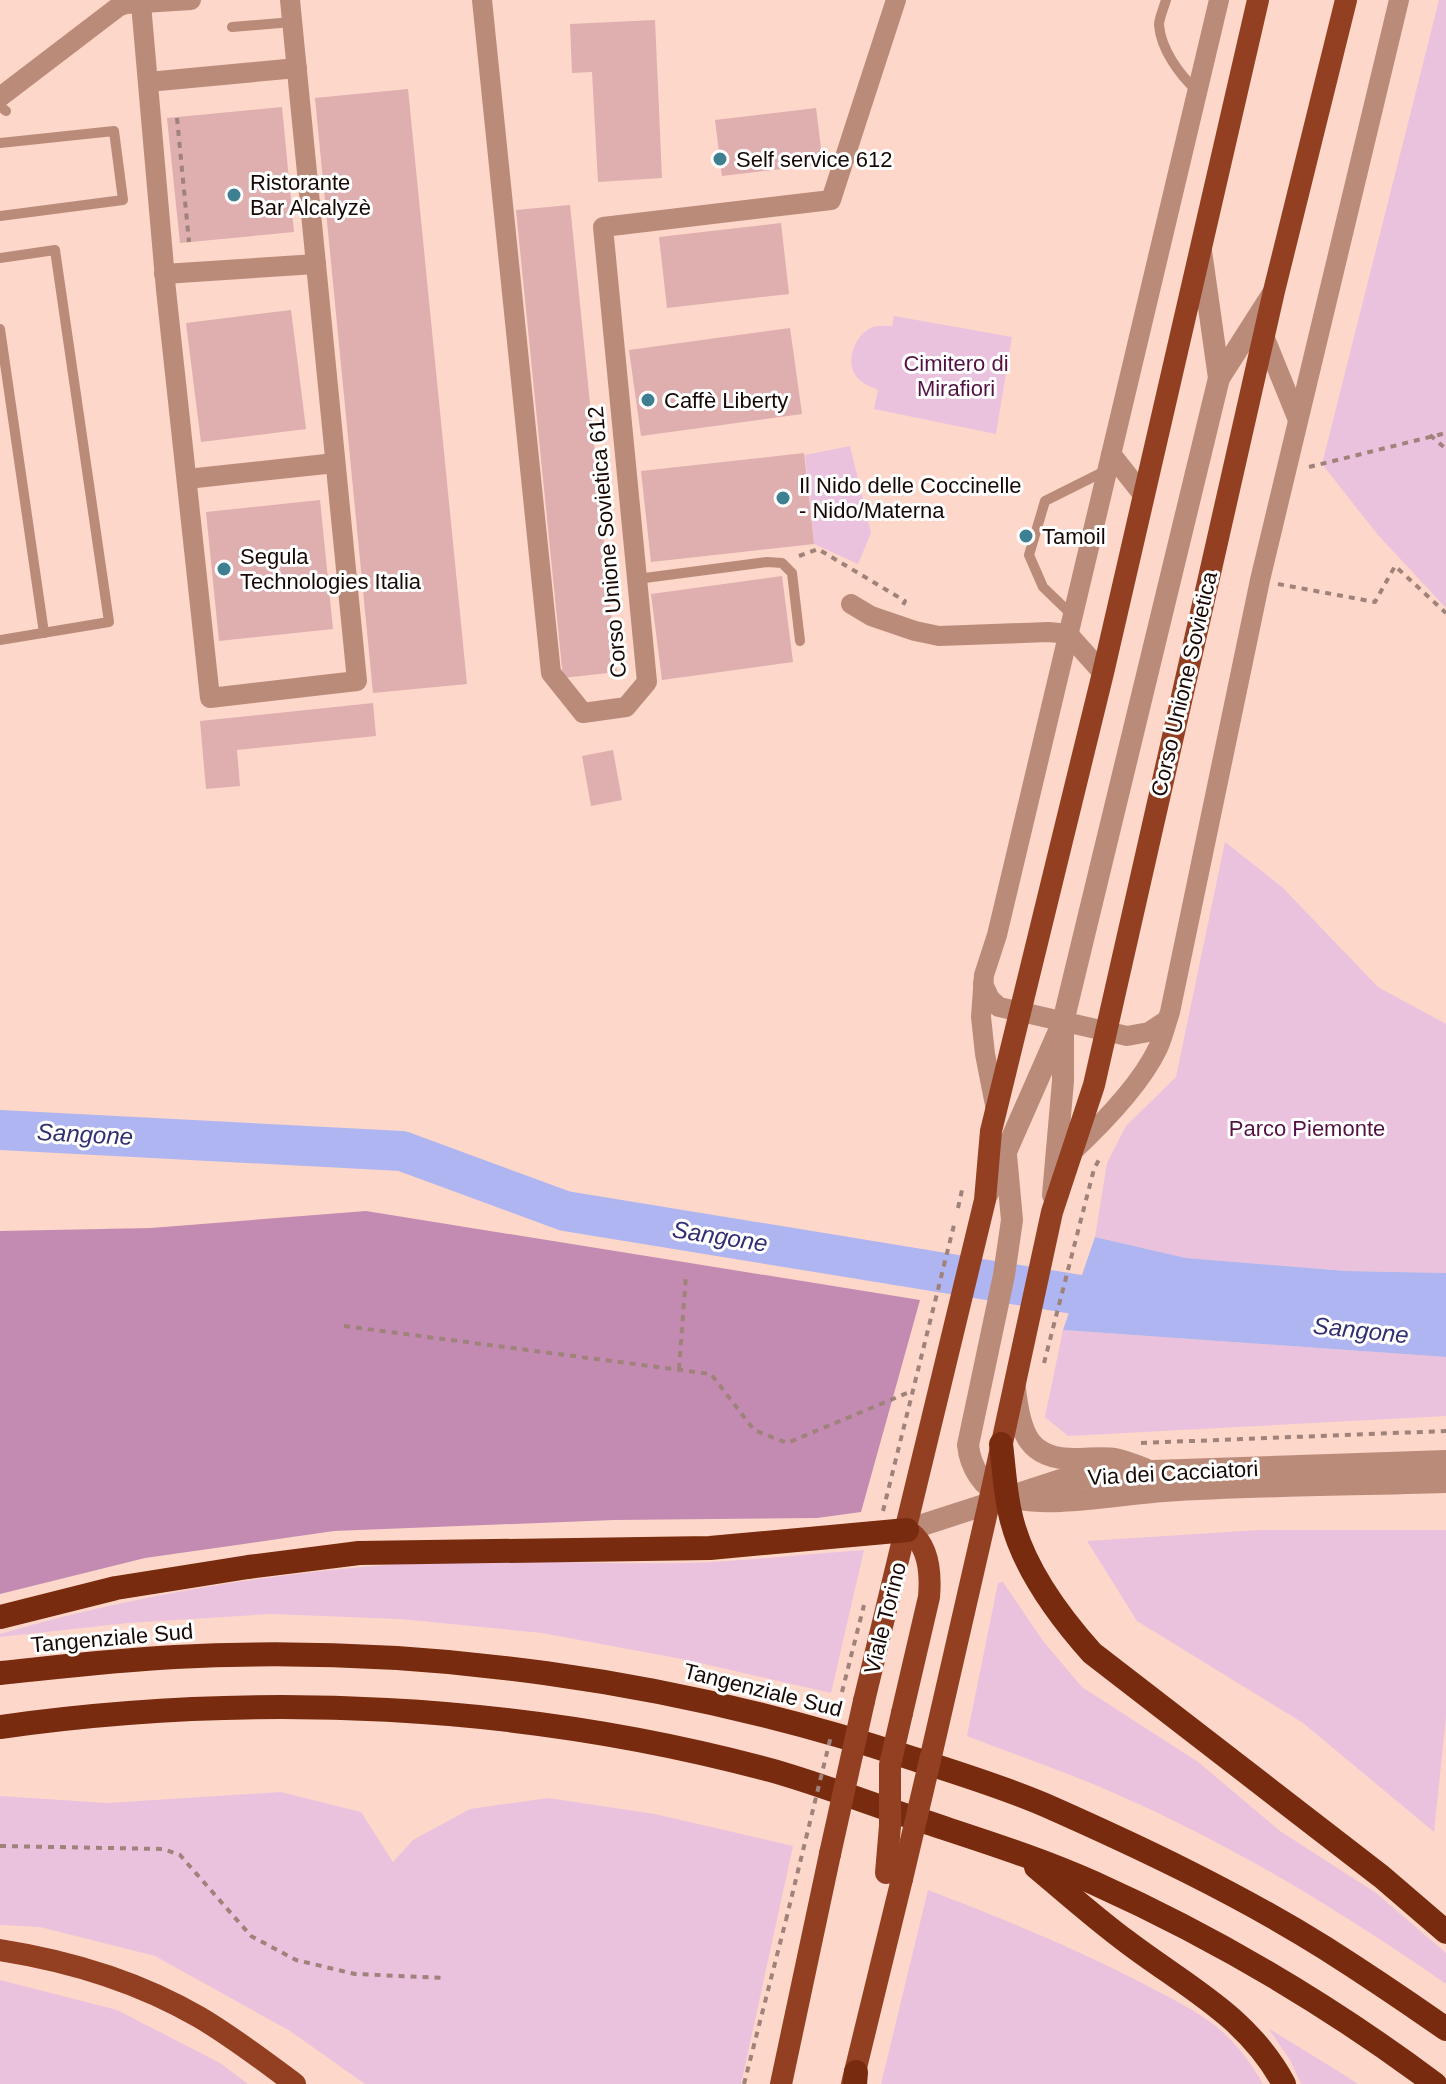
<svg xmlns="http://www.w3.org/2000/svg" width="1446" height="2084" font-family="Arial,sans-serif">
	<rect width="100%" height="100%" fill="#fdd7ca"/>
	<!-- green -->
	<g fill="#ebc2dd">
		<path d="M 1439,0 L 1446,0 L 1446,608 L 1378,535 L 1322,464 Z"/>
		<path d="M 894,316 L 1012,337 L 996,434 L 874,409 L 878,390 C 870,386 862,384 856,376 C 845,360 855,334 873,327 C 878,325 886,326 892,326 Z"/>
		<path d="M 850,446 L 871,533 L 858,564 L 814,544 L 805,455 Z"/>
		<path d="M 1225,842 L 1282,887 L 1378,987 L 1446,1024 L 1446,1273 L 1346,1271 L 1186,1258 L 1095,1237 L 1107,1163 L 1126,1126 L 1176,1077 Z"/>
		<path d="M 1063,1330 L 1446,1357 L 1446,1416 L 1068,1436 L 1045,1417 Z"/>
		<path d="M 1259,1530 L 1446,1530 L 1446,1717 L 1434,1832 L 1303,1723 L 1137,1621 L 1087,1541 Z"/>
		<path d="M 864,1550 L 831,1693 L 687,1660 L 542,1633 L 400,1619 L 271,1614 L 128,1623 L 0,1637 L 0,1634 C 130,1596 264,1574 399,1564 C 495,1557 592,1565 689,1563 C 747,1561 806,1554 864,1550 Z"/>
		<path d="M 1003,1582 L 1043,1641 L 1082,1687 L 1198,1762 L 1280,1831 L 1376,1893 L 1446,1953 L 1446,1984 C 1341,1911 1231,1844 1114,1793 C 1066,1772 1016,1755 967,1736 L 998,1583 Z"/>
		<path d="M 281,1792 L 361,1812 L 393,1862 L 413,1840 L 470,1809 L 548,1798 L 655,1814 L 793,1846 L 741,2084 L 365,2084 L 290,2031 L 155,1956 L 40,1927 L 0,1925 L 0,1796 L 107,1803 Z"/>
		<path d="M 928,1890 C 1001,1918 1073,1947 1142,1983 C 1168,1997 1194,2009 1217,2027 C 1236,2043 1251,2063 1263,2084 L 881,2084 Z"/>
		<path d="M 0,1980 L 117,2010 L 220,2063 L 248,2084 L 0,2084 Z"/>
		<path d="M 1268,2028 L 1346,2076 L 1358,2084 L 1301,2084 L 1290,2060 Z"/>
	</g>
	<!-- forest -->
	<path fill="#c38bb1" d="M 366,1211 L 920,1300 L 861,1512 L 817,1518 L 614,1520 L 334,1531 L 145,1558 L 0,1594 L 0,1231 L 151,1228 Z"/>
	<!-- water -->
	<path fill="#afb5f0" d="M 1095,1237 L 1186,1258 L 1346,1271 L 1446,1273 L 1446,1357 L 1063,1330 Z"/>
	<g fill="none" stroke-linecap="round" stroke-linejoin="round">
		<!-- river -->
		<path stroke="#afb5f0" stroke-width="40" d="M 0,1130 L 402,1151 L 565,1211 L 1129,1303"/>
	</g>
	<!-- building -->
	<g fill="#dfaeae">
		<path d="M 655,20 L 662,178 L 598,182 L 592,72 L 572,73 L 570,24 Z"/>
		<path d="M 408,89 L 467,684 L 373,693 L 315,98 Z"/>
		<path d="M 282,107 L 294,232 L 180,243 L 167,118 Z"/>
		<path d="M 816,108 L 823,164 L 722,176 L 715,120 Z"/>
		<path d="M 570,205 L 617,672 L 563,678 L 516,210 Z"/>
		<path d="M 781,223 L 789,294 L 667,308 L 659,237 Z"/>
		<path d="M 291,310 L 306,429 L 201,442 L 186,323 Z"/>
		<path d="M 790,328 L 802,414 L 641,436 L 629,350 Z"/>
		<path d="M 804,453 L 814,544 L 651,562 L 641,471 Z"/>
		<path d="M 320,500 L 333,629 L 219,641 L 206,512 Z"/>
		<path d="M 782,576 L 793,662 L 662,680 L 651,594 Z"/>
		<path d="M 373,703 L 376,736 L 237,750 L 240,786 L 206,789 L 200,721 Z"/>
		<path d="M 613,750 L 622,800 L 591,806 L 582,756 Z"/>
	</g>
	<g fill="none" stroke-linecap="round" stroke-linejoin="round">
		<!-- path -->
		<g stroke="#9f8279" stroke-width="4" stroke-dasharray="6 6" stroke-linecap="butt">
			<path d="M 177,118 L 189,242"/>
			<path d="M 1430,435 L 1446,449"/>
			<path d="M 1309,467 L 1446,433"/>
			<path d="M 799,556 L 818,549 L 905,601 L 903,605"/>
			<path d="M 1278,584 L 1375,602 L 1395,566 L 1446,613"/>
			<path d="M 958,1208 L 962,1190"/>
			<path d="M 344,1326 L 711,1374 L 754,1430 L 787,1443 L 912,1391"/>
			<path d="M 1044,1363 L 1094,1169 L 1101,1156"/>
			<path d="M 679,1369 L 686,1275"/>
			<path d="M 1141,1443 L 1446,1431"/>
			<path d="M 883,1511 L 954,1225"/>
			<path d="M 0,1846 L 163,1849 L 180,1855 L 251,1936 L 296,1960 L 355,1974 L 446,1978"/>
			<path d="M 744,2084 L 786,1920"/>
		</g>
		<!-- service -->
		<g stroke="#bb8b7a" stroke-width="10">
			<path d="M 1166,0 C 1164,7 1159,18 1159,25 C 1161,50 1180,75 1197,91"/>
			<path d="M 232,27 L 292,22"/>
			<path d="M 0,106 L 6,111"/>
			<path d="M 0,143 L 114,131 L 123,200 L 0,216"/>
			<path d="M 0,258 L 55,250 L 109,622 L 0,640"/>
			<path d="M 0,329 L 44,633"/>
			<path d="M 637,579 L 767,562 L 782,563 L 792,573 L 800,641"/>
			<path d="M 1073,616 L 1043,587 L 1029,555 L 1045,501 L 1105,471"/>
		</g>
		<!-- minor -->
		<g stroke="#bb8b7a" stroke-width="20">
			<path d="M 482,0 L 551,673 L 583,713 L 626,707 L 647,682 L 603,227 L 831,200 L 896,0"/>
			<path d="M 141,4 L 166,290 L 210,698 L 357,681 L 290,0"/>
			<path d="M 148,82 L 297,68"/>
			<path d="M 0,97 L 118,7 L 126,4 L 191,0"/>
			<path d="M 164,274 L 316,264"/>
			<path d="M 1264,336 L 1298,420"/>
			<path d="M 1111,454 L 1144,496"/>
			<path d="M 187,479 L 335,463"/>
			<path d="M 851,604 L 871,616 L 915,631 L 939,636 L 1049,632 L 1068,634 L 1103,673"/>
			<path d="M 983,984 L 990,999 L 999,1007 L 1127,1036 L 1149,1032 L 1167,1020"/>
			<path d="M 996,1110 L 985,1054 L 981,1017 L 984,975 L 997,935 L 1219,0"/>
			<path d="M 1069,1155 C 1098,1128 1141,1084 1158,1048 C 1163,1037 1166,1024 1170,1012 L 1260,580 L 1399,0"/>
		</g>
		<!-- tertiary -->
		<g stroke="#bb8b7a" stroke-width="22">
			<path d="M 1201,251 L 1219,378"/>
			<path d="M 1006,1155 L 1012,1220 L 1004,1275 L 968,1445 C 970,1466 983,1489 1005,1496 C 1047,1509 1119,1494 1164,1491 C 1258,1485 1352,1485 1446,1482"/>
			<path d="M 987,1195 L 1063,1022 L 1219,378 L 1272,295"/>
			<path d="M 1053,1195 L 1063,1081 L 1063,1030"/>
			<path d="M 1015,1389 C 1020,1433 1028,1460 1077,1459 C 1089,1459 1103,1457 1115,1459 C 1125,1461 1135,1465 1145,1469"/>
			<path d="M 907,1530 L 1061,1480 L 1153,1471 L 1446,1461"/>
		</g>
		<!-- primary -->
		<g stroke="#933f21" stroke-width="22">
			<path d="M 864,1701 L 985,1200 L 991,1131 L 1103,673 L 1258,0"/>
			<path d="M 902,1713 L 929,1597 C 931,1574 929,1544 907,1530"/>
			<path d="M 931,1756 L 989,1503 L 1052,1212 L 1094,1085 L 1274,291 L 1346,0"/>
			<path d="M 0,1950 C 70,1961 137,1981 199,2017 C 233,2037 264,2061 295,2084"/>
			<path d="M 781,2084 L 830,1854"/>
			<path d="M 852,2084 L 902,1879"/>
		</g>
		<!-- motorway -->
		<g stroke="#782b0e" stroke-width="24">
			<path d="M 1001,1444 C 1004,1468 1005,1493 1011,1517 C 1023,1568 1058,1615 1092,1653 L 1382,1877 L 1446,1932"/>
			<path d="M 0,1617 L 116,1588 L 248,1567 L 359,1553 L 710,1548 L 907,1530"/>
			<path d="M 0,1673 C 58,1667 117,1660 175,1657 C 422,1644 674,1680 908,1757 C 954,1772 1001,1786 1045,1805 C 1140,1847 1237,1893 1325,1948 C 1366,1974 1406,2001 1446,2029"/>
			<path d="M 0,1727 C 255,1691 521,1703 770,1770 C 817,1783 862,1801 908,1816 C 970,1837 1034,1856 1094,1883 C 1214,1937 1329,2005 1435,2084"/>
			<path d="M 1036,1867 C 1066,1892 1095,1918 1126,1941 C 1185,1986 1248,2016 1284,2084"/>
			<path d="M 855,2084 L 856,2072"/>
		</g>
		<!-- path-bridge -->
		<g stroke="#9f8279" stroke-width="4" stroke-dasharray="6 6" stroke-linecap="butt">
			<path d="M 842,1692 L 864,1605"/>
			<path d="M 786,1920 L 831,1736"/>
		</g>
		<!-- primary-bridge -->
		<g stroke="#933f21" stroke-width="22">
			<path d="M 830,1854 L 864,1701"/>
			<path d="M 886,1873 L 890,1826 L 890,1765 L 902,1713"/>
			<path d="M 902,1879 L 931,1756"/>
		</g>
	</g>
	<!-- markers -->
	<g fill="#3e7f92" stroke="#fff" stroke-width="3">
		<circle cx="720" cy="159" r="8"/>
		<circle cx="234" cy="195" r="8"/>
		<circle cx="648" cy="400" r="8"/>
		<circle cx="783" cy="498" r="8"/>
		<circle cx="1026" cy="536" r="8"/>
		<circle cx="224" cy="569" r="8"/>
	</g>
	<g text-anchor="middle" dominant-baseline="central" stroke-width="6" stroke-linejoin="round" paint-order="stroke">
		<!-- poi labels -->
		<g font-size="22" fill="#180905" stroke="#fff" text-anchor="start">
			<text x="736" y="159">Self service 612</text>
			<text x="250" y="182">Ristorante<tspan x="250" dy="25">Bar Alcalyzè</tspan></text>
			<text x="664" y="400">Caffè Liberty</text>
			<text x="799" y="485">Il Nido delle Coccinelle<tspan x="799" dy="25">- Nido/Materna</tspan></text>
			<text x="1042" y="536">Tamoil</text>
			<text x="240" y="556">Segula<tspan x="240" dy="25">Technologies Italia</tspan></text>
		</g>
		<!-- park labels -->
		<g font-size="22" fill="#541244" stroke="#fff">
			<text x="956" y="363">Cimitero di<tspan x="956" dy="25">Mirafiori</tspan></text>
			<text x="1307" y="1128">Parco Piemonte</text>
		</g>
		<!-- street labels -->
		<g font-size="22" fill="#180905" stroke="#fff">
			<text transform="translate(607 542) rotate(-95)">Corso Unione Sovietica 612</text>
			<text transform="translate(1184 684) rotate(-77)">Corso Unione Sovietica</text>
			<text transform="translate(1173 1473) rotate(-3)">Via dei Cacciatori</text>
			<text transform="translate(885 1618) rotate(-76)">Viale Torino</text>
			<text transform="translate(112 1638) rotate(-5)">Tangenziale Sud</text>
			<text transform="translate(763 1690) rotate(14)">Tangenziale Sud</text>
		</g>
		<!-- water labels -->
		<g font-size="24" font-style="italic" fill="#2f2f72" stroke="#fff">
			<text transform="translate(85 1134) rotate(3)">Sangone</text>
			<text transform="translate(720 1236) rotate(9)">Sangone</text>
			<text transform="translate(1361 1330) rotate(6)">Sangone</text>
		</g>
	</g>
</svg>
